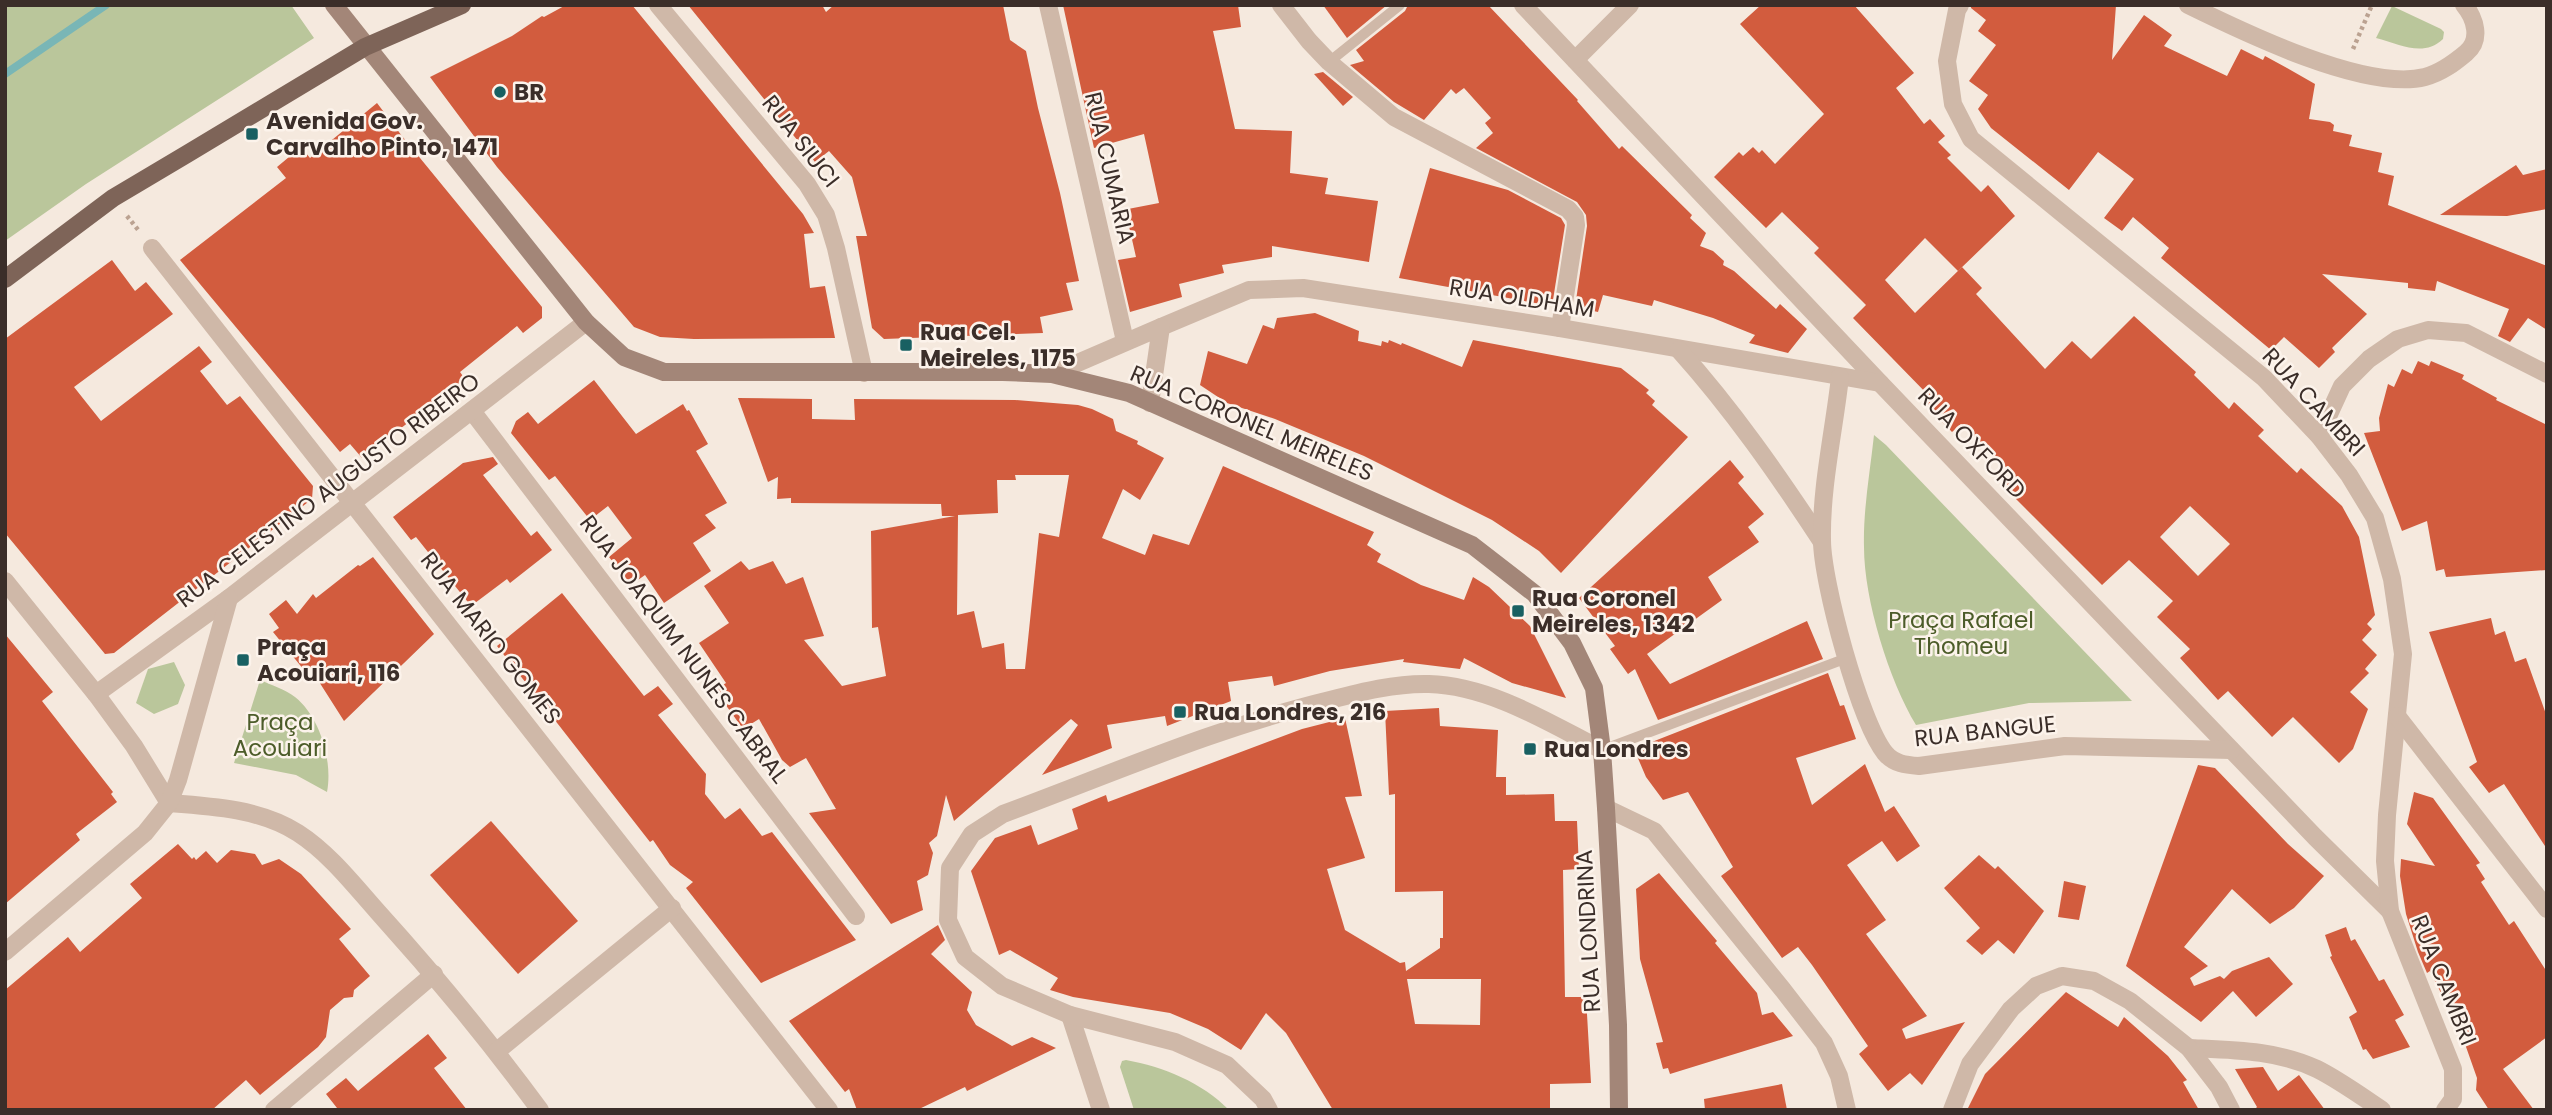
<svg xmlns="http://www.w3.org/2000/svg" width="2552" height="1115" font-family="Poppins,sans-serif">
	<rect width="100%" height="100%" fill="#f5e9de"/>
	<!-- green -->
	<g fill="#bac69b">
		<path d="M 5,5 L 291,5 L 314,38 L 86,184 L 5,241 Z"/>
		<path d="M 2392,6 L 2441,29 L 2444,32 L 2443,39 C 2423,58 2400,44 2376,38 Z"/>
		<path d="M 1874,435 L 1886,445 L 2132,701 L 2029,703 L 1916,725 C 1889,680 1864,600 1864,547 C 1863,510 1870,472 1874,435 Z"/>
		<path d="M 174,662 L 185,685 L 178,704 L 154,714 L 136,703 L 148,669 Z"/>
		<path d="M 260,680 C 271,685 285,689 295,697 C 320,717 333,761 327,792 L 296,775 L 234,763 Z"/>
		<path d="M 1126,1060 C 1164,1067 1201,1082 1229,1110 L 1134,1110 L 1120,1067 L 1122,1061 Z"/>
	</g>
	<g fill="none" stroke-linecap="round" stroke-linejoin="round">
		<!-- stream -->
		<path stroke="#79b6b6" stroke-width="8" d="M 5,74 L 106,5"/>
	</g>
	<!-- building -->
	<g fill="#d25c3e" fill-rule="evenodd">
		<path d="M 566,5 L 632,5 L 803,214 L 814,233 L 804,234 L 810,288 L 825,286 L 835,338 L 694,339 L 660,337 L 634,327 L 497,167 L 430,77 L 512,36 L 542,16 L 544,17 Z"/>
		<path d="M 688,5 L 822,5 L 826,12 L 834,5 L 1003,5 L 1010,40 L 1026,51 L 1038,108 L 1060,193 L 1079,281 L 1066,283 L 1073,310 L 1040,317 L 1043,333 L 884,339 L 872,328 L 856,236 L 867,236 L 852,177 L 829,151 L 815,162 Z"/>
		<path d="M 1063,5 L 1238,5 L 1241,27 L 1213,31 L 1235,129 L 1292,131 L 1290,173 L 1328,178 L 1325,194 L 1378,201 L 1369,262 L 1272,246 L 1272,257 L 1222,265 L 1224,273 L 1179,284 L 1182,297 L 1130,312 L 1118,260 L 1136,257 L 1126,213 L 1128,213 L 1128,209 L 1159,203 L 1144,134 L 1094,148 Z"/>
		<path d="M 1323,5 L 1387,5 L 1347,38 Z"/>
		<path d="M 1408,5 L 1488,5 L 1578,100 L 1577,101 L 1619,149 L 1622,146 L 1692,215 L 1690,218 L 1706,233 L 1700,246 L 1713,251 L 1724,261 L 1723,265 L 1734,271 L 1776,309 L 1780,304 L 1807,329 L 1788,353 L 1749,343 L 1755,335 L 1713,318 L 1654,300 L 1652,306 L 1603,295 L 1598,312 L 1575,307 L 1587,226 L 1586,215 L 1577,202 L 1476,148 L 1493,133 L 1485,123 L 1491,118 L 1464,88 L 1456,94 L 1451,89 L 1424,120 L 1394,102 L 1350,65 L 1364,61 L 1356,50 L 1405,11 Z"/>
		<path d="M 1761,5 L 1854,5 L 1914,73 L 1896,88 L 1924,124 L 1930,119 L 1945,136 L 1938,142 L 1951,155 L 1947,158 L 1981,192 L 1988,185 L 2015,216 L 1958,271 L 1925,238 L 1885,280 L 1915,313 L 1962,267 L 1982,288 L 1976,294 L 2045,369 L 2072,341 L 2091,359 L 2134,316 L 2196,372 L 2194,375 L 2229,409 L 2234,402 L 2264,430 L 2258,436 L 2297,473 L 2301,468 L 2342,506 L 2359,537 L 2375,615 L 2367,624 L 2372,629 L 2362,640 L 2377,655 L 2365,669 L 2369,673 L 2350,692 L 2368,709 L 2353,749 L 2339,763 L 2293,717 L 2272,737 L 2228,691 L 2218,700 L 2180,658 L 2190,649 L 2157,617 L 2173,601 L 2129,560 L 2102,585 L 2003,486 L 2012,473 L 1961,424 L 1952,432 L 1926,405 L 1932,399 L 1853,318 L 1866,305 L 1814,253 L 1819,248 L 1782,212 L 1766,228 L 1714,177 L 1739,152 L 1743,156 L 1753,147 L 1759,153 L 1762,150 L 1775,164 L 1824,114 L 1740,24 ZM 2190,506 L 2230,544 L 2198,576 L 2160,537 Z"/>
		<path d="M 1971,5 L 2116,5 L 2112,60 L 2144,15 L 2172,35 L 2164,46 L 2227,76 L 2241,49 L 2263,60 L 2265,56 L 2287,68 L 2315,84 L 2309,119 L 2330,122 L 2334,125 L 2333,131 L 2352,135 L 2349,146 L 2382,153 L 2378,172 L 2394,176 L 2388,205 L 2547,266 L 2547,330 L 2528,318 L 2510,342 L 2498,336 L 2509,309 L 2437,281 L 2435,291 L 2408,288 L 2408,283 L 2322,274 L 2367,314 L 2332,348 L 2335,352 L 2319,368 L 2284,337 L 2271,350 L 2161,258 L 2169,248 L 2133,217 L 2122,231 L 2104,218 L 2134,179 L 2098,152 L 2069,190 L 1991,128 L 1978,109 L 1988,95 L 1969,81 L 1996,45 L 1978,31 L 1986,20 L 1971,8 Z"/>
		<path d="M 1323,72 L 1353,97 L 1343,106 L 1314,74 Z"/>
		<path d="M 377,103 L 402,136 L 542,307 L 542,318 L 523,333 L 517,326 L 460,372 L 465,379 L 362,458 L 350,444 L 340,452 L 180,260 L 286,178 L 277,167 L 301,147 L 310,158 Z"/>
		<path d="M 2516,165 L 2523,175 L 2547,169 L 2547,209 L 2507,216 L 2440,215 Z"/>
		<path d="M 1430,168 L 1508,190 L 1561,218 L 1565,225 L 1552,306 L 1399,278 Z"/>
		<path d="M 112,260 L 135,291 L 146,282 L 173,314 L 74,387 L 101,421 L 199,346 L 212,362 L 200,371 L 227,405 L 240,396 L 313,486 L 312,499 L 114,653 L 105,654 L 5,533 L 5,339 Z"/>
		<path d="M 1315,313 L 1359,331 L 1358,341 L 1381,346 L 1382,341 L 1388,343 L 1389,340 L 1401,345 L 1402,343 L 1462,367 L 1473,340 L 1621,368 L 1649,390 L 1646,393 L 1655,401 L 1652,405 L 1688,437 L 1561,573 L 1539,551 L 1492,520 L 1364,456 L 1275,419 L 1227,403 L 1200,385 L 1208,351 L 1247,364 L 1263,325 L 1274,329 L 1277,318 Z"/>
		<path d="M 2418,361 L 2429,366 L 2431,361 L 2464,375 L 2462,379 L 2497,398 L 2496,400 L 2547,425 L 2547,570 L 2446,577 L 2444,569 L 2436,571 L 2427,521 L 2402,531 L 2364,433 L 2380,431 L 2379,418 L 2388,384 L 2394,387 L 2402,369 L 2412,374 Z"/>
		<path d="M 594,380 L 636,434 L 683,404 L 687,411 L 689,410 L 708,444 L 696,451 L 727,503 L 705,515 L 716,528 L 693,543 L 711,571 L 664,603 L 645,575 L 631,585 L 609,557 L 632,538 L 608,506 L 590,520 L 555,476 L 549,480 L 511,433 L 516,421 L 528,412 L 538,424 Z"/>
		<path d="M 738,398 L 812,399 L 812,419 L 855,420 L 854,399 L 1015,400 L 1078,405 L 1092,409 L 1113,419 L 1116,431 L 1138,441 L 1137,444 L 1164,458 L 1140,500 L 1123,489 L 1102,538 L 1145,555 L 1153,534 L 1189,545 L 1223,466 L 1374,532 L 1367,545 L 1381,554 L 1377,562 L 1421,585 L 1464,600 L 1473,577 L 1489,587 L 1530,626 L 1566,698 L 1512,683 L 1464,658 L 1460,669 L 1403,662 L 1404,659 L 1330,671 L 1274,686 L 1272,676 L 1228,682 L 1231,701 L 1167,726 L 1165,716 L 1107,725 L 1112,748 L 1042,775 L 1078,725 L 1071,719 L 954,821 L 946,795 L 937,836 L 929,843 L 933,853 L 928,875 L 917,881 L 923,910 L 891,924 L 809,813 L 836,809 L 806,758 L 790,767 L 782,760 L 759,719 L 743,729 L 715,690 L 726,683 L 699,643 L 729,623 L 704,586 L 741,561 L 749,570 L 773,561 L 786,584 L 803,577 L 824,636 L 804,640 L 842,686 L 886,676 L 878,627 L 872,628 L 871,531 L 955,516 L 942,516 L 941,504 L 791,503 L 791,498 L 777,499 L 778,477 L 768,482 ZM 1015,475 L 1069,475 L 1059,537 L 1039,533 L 1025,669 L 1006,669 L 1004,643 L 982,648 L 974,611 L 957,615 L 958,515 L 998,513 L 997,480 L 1016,480 Z"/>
		<path d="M 493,457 L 498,464 L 483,475 L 531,536 L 537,531 L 552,550 L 510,583 L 507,579 L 471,606 L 416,537 L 411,540 L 393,517 L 463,463 Z"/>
		<path d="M 1730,460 L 1744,477 L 1738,483 L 1764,514 L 1748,527 L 1759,542 L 1708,577 L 1722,600 L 1647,654 L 1670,684 L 1807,621 L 1823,659 L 1658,720 L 1635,669 L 1628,674 L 1610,649 L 1615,646 L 1579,598 Z"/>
		<path d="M 373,557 L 434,634 L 344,721 L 309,666 L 304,670 L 273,632 L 279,628 L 269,614 L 286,600 L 297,614 L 313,594 L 316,598 L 358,565 L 360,566 Z"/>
		<path d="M 562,593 L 644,696 L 658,686 L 673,704 L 658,715 L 706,774 L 705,794 L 725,819 L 740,808 L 762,836 L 772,832 L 856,940 L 761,983 L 686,888 L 693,882 L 670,865 L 653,840 L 650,842 L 497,646 Z"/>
		<path d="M 2491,618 L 2495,635 L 2505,631 L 2515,662 L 2526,658 L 2547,717 L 2547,849 L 2504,784 L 2489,793 L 2469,767 L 2477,762 L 2429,632 Z"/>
		<path d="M 5,634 L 53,692 L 42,701 L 113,792 L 111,794 L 117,802 L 76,834 L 80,840 L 5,904 Z"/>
		<path d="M 1828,673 L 1840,706 L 1844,705 L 1856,739 L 1796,758 L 1812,805 L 1865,764 L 1885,812 L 1894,806 L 1920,846 L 1897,862 L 1882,841 L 1847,865 L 1886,920 L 1866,934 L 1927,1016 L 1902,1029 L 1906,1039 L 1965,1022 L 1922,1085 L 1910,1073 L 1888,1091 L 1859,1054 L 1868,1046 L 1812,965 L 1798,947 L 1782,958 L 1721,876 L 1733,867 L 1688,792 L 1663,800 L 1646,777 L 1634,749 Z"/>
		<path d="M 1439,708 L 1440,726 L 1498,730 L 1496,777 L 1506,777 L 1506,795 L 1554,794 L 1555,821 L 1577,821 L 1579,869 L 1563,870 L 1565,997 L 1586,997 L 1591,1083 L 1550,1084 L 1550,1110 L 1333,1110 L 1286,1033 L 1266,1013 L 1241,1050 L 1208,1029 L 1170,1013 L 1073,997 L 1050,990 L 1058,978 L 1010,950 L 999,955 L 971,871 L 995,838 L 1031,825 L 1038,845 L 1078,829 L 1072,809 L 1106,795 L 1108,802 L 1302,729 L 1345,718 L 1362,796 L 1345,797 L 1365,858 L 1327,869 L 1345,930 L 1400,963 L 1405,962 L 1406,971 L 1440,948 L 1440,938 L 1443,938 L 1443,891 L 1395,892 L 1395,794 L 1389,795 L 1385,711 ZM 1407,979 L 1481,979 L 1480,1025 L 1415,1024 Z"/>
		<path d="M 2198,765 L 2215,768 L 2288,844 L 2324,876 L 2294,908 L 2270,924 L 2232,889 L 2184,947 L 2208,966 L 2190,978 L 2194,986 L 2220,976 L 2224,979 L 2232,971 L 2269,957 L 2293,984 L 2256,1017 L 2233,991 L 2201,1022 L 2126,966 Z"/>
		<path d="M 2414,792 L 2433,798 L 2480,863 L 2476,865 L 2485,879 L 2481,882 L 2509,925 L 2514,921 L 2547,972 L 2547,1037 L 2503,1069 L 2534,1110 L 2489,1110 L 2476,1090 L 2477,1078 L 2465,1044 L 2472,1039 L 2441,993 L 2430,971 L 2427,973 L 2418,952 L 2406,914 L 2400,876 L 2401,859 L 2435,866 L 2407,824 Z"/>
		<path d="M 491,821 L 578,921 L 518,974 L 430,875 Z"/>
		<path d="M 178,844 L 192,859 L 194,857 L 196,860 L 206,851 L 217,863 L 231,850 L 255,854 L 262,865 L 279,859 L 301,874 L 351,929 L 339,939 L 370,976 L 354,990 L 353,997 L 344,998 L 330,1010 L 326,1037 L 318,1047 L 260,1095 L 246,1080 L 212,1110 L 5,1110 L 5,990 L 68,937 L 80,952 L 142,898 L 130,884 Z"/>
		<path d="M 1979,855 L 1995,869 L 1998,866 L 2044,911 L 2014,954 L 1998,940 L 1982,955 L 1966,941 L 1980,928 L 1944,888 Z"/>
		<path d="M 1659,873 L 1717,941 L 1715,943 L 1757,993 L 1762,1015 L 1773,1012 L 1793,1036 L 1670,1074 L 1668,1068 L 1663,1069 L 1656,1043 L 1663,1042 L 1640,959 L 1636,889 Z"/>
		<path d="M 2064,881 L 2086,886 L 2079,920 L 2058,917 Z"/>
		<path d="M 938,925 L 945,940 L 931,954 L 972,992 L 967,1010 L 976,1025 L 1012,1046 L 1032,1037 L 1056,1048 L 967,1091 L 965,1087 L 917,1110 L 857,1110 L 849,1089 L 845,1092 L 789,1021 Z"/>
		<path d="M 2346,927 L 2351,941 L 2355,939 L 2379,981 L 2384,979 L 2404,1015 L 2395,1020 L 2410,1047 L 2373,1059 L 2366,1049 L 2363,1050 L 2349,1017 L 2357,1012 L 2330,957 L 2332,956 L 2325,935 Z"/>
		<path d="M 2066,992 L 2118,1027 L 2124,1017 L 2168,1056 L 2187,1080 L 2183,1082 L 2199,1110 L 1967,1110 L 1985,1074 Z"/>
		<path d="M 428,1034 L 447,1058 L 434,1068 L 467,1110 L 335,1110 L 337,1108 L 326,1094 L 346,1078 L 358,1091 Z"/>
		<path d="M 2263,1067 L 2278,1091 L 2299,1075 L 2325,1110 L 2254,1110 L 2257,1107 L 2235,1069 Z"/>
		<path d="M 1782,1084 L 1787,1110 L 1705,1110 L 1704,1099 Z"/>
	</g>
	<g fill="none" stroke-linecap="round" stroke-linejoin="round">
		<!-- path -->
		<g stroke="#bba291" stroke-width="4.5" stroke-dasharray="3.5 3.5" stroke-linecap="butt">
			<path d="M 2353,49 L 2372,5"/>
			<path d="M 127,216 L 139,231"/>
		</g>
		<!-- lane -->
		<g stroke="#cfb8a8" stroke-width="10">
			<path d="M 1329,62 L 1400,5"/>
			<path d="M 1602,750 L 1847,658"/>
		</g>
		<!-- street -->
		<g stroke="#cfb8a8" stroke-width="18">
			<path d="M 658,5 L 807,184 L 826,215 L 836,248 L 864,373"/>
			<path d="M 1048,5 L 1125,341"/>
			<path d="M 1281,5 L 1309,41 L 1329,62 L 1394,117 L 1568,209 L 1575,217 L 1576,225 L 1560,328"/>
			<path d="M 1523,5 L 1880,383 L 2315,837 L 2390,911"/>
			<path d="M 1960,5 L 1957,10 L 1947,61 L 1953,104 L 1971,139 L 2264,378 L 2319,436 L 2349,475 L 2375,518 L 2392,579 L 2403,654 L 2387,815 L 2385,861 L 2390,911 L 2453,1069 L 2453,1099 L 2445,1110"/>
			<path d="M 2188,5 C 2243,32 2366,92 2425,77 C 2441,73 2454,63 2466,53 C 2482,40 2475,18 2464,5"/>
			<path d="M 1575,60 L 1630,5"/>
			<path d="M 152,248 L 829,1110"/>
			<path d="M 1161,327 L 1249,290 L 1303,288 L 1560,328 L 1880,383"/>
			<path d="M 1679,350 C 1732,409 1778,475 1822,542"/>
			<path d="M 1052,374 L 1161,327 L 1150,403"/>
			<path d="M 1840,377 C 1834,431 1821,486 1822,540 C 1822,582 1860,722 1885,753 C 1894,764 1906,765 1919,766 L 2065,746 L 2231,750"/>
			<path d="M 472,411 L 856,916"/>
			<path d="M 2319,436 L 2342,386 L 2369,359 L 2398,339 L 2428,330 L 2466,333 L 2547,374"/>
			<path d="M 5,581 L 96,694 L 134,746 L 169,803"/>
			<path d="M 96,694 L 229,598 L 586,322"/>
			<path d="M 2397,716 L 2547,909"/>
			<path d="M 169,803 C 212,806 261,809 298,833 C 329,853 353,884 377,911 C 435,975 489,1041 540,1110"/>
			<path d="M 1606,808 L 1654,831 L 1783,990 L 1824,1043 L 1839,1076 L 1847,1110"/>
			<path d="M 5,952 L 145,833 L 169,803 L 178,780 L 229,598"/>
			<path d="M 1070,1015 L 1101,1110"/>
			<path d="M 2189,1048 C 2232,1050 2277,1050 2317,1069 C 2339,1080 2361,1096 2382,1110"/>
			<path d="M 497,1051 L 672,908"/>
			<path d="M 274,1110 L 434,974"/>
			<path d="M 1269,1110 L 1263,1099 L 1227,1065 L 1175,1042 L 1070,1015 L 1002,986 L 965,957 L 948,920 L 950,868 L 972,834 L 1003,814 C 1111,774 1218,727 1330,700 C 1361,692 1396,683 1429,684 C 1491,686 1549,723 1602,750"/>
			<path d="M 1952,1110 L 1970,1064 L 2011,1009 L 2036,986 L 2062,976 L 2094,981 L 2130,1001 L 2189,1048 L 2219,1087 L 2231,1110"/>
		</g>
		<!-- secondary -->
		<path stroke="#a38678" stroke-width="18" d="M 334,5 L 586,322 L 624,357 L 664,372 L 1003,372 L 1052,374 L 1129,393 L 1472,545 L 1535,594 L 1572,643 L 1594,688 L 1602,750 L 1606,808 L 1618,1025 L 1619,1110"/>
		<!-- primary -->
		<path stroke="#7e6458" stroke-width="18" d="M 5,279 L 113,198 L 187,154 L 365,47 L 462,5"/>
	</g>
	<!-- markers -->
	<g fill="#196062" stroke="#fcf3eb" stroke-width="2.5">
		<circle cx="500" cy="92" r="7"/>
		<rect x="245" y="127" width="14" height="14" rx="3.5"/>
		<rect x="899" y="338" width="14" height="14" rx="3.5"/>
		<rect x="1511" y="604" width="14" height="14" rx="3.5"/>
		<rect x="236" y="653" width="14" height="14" rx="3.5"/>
		<rect x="1173" y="705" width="14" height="14" rx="3.5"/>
		<rect x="1523" y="742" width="14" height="14" rx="3.5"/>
	</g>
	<g text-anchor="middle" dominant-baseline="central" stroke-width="5" stroke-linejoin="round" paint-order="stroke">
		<!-- poi labels -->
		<g font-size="23" font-weight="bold" fill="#3b2e29" stroke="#fcf3eb" text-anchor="start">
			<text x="514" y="92">BR</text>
			<text x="266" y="121">Avenida Gov.<tspan x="266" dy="26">Carvalho Pinto, 1471</tspan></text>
			<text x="920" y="332">Rua Cel.<tspan x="920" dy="26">Meireles, 1175</tspan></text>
			<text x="1532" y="598">Rua Coronel<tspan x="1532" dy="26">Meireles, 1342</tspan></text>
			<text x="257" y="647">Praça<tspan x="257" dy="26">Acouiari, 116</tspan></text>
			<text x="1194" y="712">Rua Londres, 216</text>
			<text x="1544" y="749">Rua Londres</text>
		</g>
		<!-- street labels -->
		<g font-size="23" fill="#3b2e29" stroke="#fcf3eb">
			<text transform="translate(801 141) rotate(52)">RUA SIUCI</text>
			<text transform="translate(1110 168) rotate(77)">RUA CUMARIA</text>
			<text transform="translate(1522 298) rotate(9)">RUA OLDHAM</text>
			<text transform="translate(2314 402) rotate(47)">RUA CAMBRI</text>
			<text transform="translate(1252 423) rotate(23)">RUA CORONEL MEIRELES</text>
			<text transform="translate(1972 443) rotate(46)">RUA OXFORD</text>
			<text transform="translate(328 490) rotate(-37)">RUA CELESTINO AUGUSTO RIBEIRO</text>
			<text transform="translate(491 638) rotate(52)">RUA MARIO GOMES</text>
			<text transform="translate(684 649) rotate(53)">RUA JOAQUIM NUNES CABRAL</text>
			<text transform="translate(1985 731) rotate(-6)">RUA BANGUE</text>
			<text transform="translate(1588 931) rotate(-93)">RUA LONDRINA</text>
			<text transform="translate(2444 980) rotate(68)">RUA CAMBRI</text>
		</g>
		<!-- park labels -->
		<g font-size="23" fill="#4c5c29" stroke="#fcf3eb">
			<text x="1961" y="620">Praça Rafael<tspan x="1961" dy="26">Thomeu</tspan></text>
			<text x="280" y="722">Praça<tspan x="280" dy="26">Acouiari</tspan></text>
		</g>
	</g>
	<!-- border -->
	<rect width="2552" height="1115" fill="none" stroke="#3b2e29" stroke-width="14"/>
</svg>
